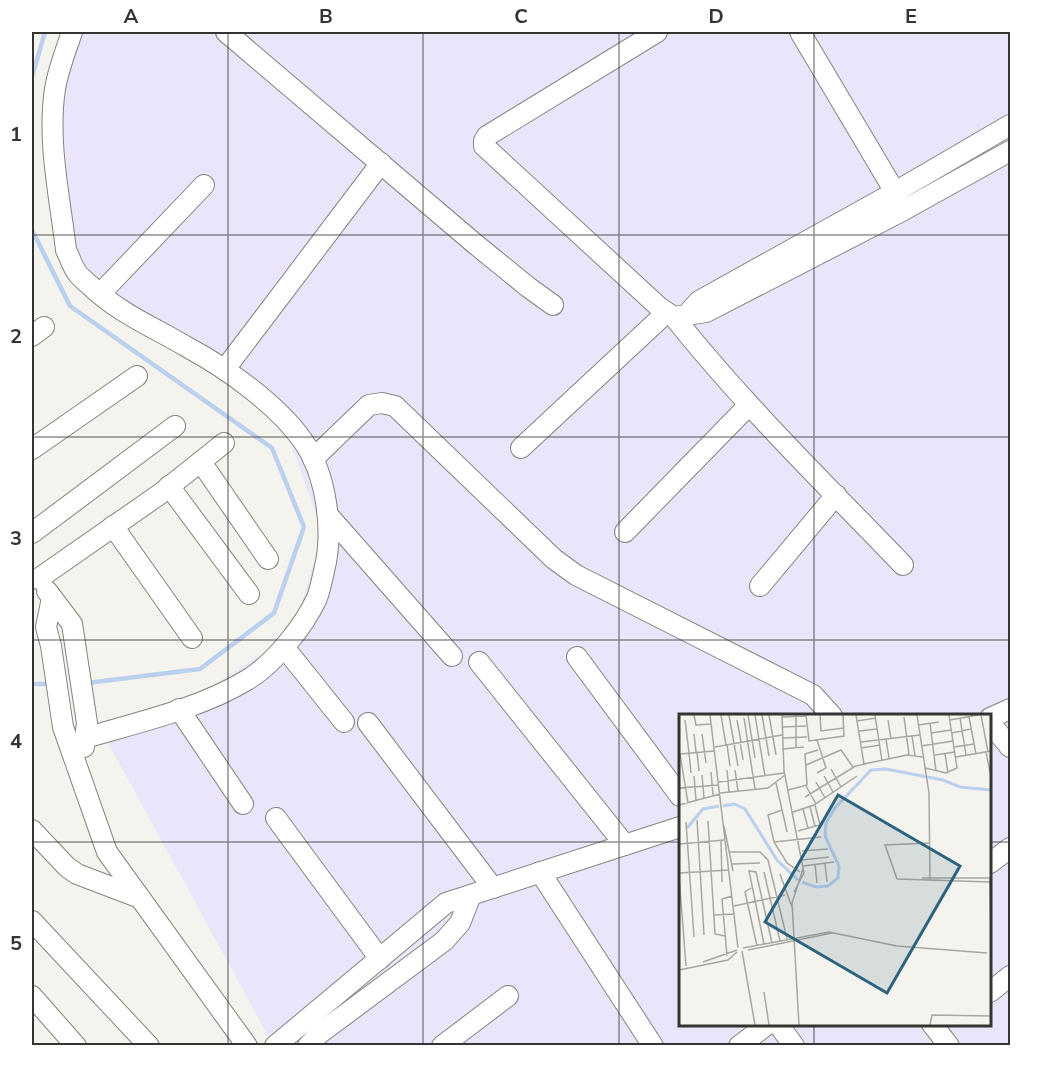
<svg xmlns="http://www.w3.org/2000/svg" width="1042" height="1077" font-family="'Nunito Sans',sans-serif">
	<rect width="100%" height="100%" fill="#f4f3ed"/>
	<!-- industrial -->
	<path fill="#eae5fb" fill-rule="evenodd" d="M 71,32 L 1010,32 L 1010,1045 L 273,1045 L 100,728 L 187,702 L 292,635 L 323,533 L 284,425 L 87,281 L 53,213 L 58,88 ZM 680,716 L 990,716 L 990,1024 L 680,1024 Z"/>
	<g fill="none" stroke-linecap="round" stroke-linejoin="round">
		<!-- stream -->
		<g stroke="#bad0ee" stroke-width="4.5">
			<path d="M 32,77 L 45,32"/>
			<path d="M 32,230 L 70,306 L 272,448 L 304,527 L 274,613 L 200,669 L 87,683"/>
			<path d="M 32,684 L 52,684"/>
		</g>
		<!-- minor casing -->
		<g stroke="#84837e" stroke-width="22">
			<g id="minor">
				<path d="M 72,32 C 66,50 58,70 55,89 C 47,141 60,198 66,250 C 70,258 73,268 78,274 C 83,280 90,285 95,290 C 123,315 155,328 187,347 C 226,368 277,404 303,441 C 327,475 334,532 324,571 C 322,580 320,590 317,598 C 304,626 274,664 247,680 C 199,709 139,722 85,738"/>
				<path d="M 226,32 L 474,243 L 528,287 L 553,305"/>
				<path d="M 657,32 L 487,136 L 484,141 L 484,146 L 660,308 L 674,317 L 706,312 L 902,211 L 1010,151"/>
				<path d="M 800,32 L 895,192 L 899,203"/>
				<path d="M 100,294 L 204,185"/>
				<path d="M 690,311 L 699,301 L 895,192 L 1010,125"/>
				<path d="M 674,317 C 744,405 825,484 903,565"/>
				<path d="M 32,336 L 44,327"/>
				<path d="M 225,369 L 381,163"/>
				<path d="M 521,448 L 666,313"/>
				<path d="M 32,449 L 137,376"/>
				<path d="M 313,459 L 369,405 L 382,403 L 395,406 L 554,559 L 576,575 L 813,695 L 832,716"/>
				<path d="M 201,462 L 268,559"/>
				<path d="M 169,486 L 249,594"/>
				<path d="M 328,515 L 452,656"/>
				<path d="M 113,526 L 192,638"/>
				<path d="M 625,532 L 749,405"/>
				<path d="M 32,533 L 175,426"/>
				<path d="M 38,579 L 160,494 L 224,443"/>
				<path d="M 760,586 L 836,495"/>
				<path d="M 47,591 L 72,624 L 87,723 L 84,747"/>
				<path d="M 52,598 L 46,627 L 51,646 L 63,727 L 107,852 L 247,1046"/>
				<path d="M 284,647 L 344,722"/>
				<path d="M 577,657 L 680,796"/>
				<path d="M 479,662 L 625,845"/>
				<path d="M 179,709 L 243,804"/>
				<path d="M 990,718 L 1010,709"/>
				<path d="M 368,723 L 493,888"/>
				<path d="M 990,723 L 1010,747"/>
				<path d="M 276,818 L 380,959"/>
				<path d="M 32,830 L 67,867 L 77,874 L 140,898"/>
				<path d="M 990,863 L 1010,848"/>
				<path d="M 540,872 L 653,1046"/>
				<path d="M 32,921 L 149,1046"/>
				<path d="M 990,992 L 1010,976"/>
				<path d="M 32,996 L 76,1046"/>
				<path d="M 778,1024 L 794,1046"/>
				<path d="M 932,1024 L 949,1046"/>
				<path d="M 275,1046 L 446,903 L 680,827"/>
				<path d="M 308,1046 L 319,1034 L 444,941 L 460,923 L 471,895"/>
				<path d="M 442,1046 L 508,996"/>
				<path d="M 739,1046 L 768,1024"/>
			</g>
		</g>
		<!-- minor -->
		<use href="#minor" stroke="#fff" stroke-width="20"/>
	</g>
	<!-- grid -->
	<path fill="none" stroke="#353432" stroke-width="1.5" stroke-opacity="0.55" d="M 228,32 L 228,1046M 423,32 L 423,1046M 619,32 L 619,1046M 814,32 L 814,716M 32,235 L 1010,235M 32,437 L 1010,437M 32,640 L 1010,640M 32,842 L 680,842M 990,842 L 1010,842M 814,1024 L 814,1046"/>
	<!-- overview -->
	<g transform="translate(679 714)">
		<rect width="312" height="312" fill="#f4f3ed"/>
		<path fill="none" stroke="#bad0ee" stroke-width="3" d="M 44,92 L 55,90 L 66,95 L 98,146 L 119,166M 8,114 L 24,95 L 40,92M 123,168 L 137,173 L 149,172 L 159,164 L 160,152 L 146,122 L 147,109 L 156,94 L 192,56 L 207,55 L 264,66 L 281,73 L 312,76"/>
		<path fill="none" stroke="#a8a7a2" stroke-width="1.5" d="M 15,1 L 17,11 L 32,10M 31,1 L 59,234M 42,1 L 47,31M 50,1 L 59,52M 69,1 L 76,44M 76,1 L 86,62M 83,1 L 90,42M 90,1 L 97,41M 103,1 L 105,57 L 125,159 L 115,178M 117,1 L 117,34M 127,1 L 130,27 L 165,22 L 164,1M 141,1 L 142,17 L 165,14M 177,1 L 185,50 L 228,41 L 244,43M 196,1 L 203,47M 238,1 L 250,79 L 251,167M 302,1 L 309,38M 103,3 L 127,2M 225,3 L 230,41M 290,3 L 297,40M 65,4 L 76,75M 281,4 L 287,41M 6,6 L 10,39M 58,6 L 62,28M 209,6 L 212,25M 271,6 L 299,1M 178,7 L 197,4M 251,9 L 257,57M 239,11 L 260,8M 103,13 L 127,12M 180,17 L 198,15M 252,19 L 272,16M 273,19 L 292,15M 15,20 L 17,38M 23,20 L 27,49M 233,22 L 236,42M 103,24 L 128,23M 207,25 L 210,44M 138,26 L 147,54 L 138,59M 61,28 L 64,46M 182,28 L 241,21M 48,31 L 51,52M 242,32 L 274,27M 36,33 L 103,21M 275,33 L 295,30M 182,34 L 201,31M 103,35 L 125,33M 18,38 L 20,57M 307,38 L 311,58M 10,39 L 12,59M 1,40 L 9,89M 1,40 L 35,37M 266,40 L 269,59M 256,41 L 276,38M 277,43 L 312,37M 127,51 L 162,36 L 174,53 L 185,50M 246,54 L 267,59 L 278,54 L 270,1M 152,55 L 162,73M 48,56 L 50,78M 56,56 L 59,77M 32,58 L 34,81M 23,61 L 25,84M 15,62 L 17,86M 145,62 L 154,78M 40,68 L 105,59M 137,68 L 146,84M 97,69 L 108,118M 127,72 L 137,90M 0,74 L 40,71M 109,76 L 128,71 L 126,40 L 139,36M 41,79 L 89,74 L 106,61M 126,83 L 175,53M 0,91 L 41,80M 136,91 L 141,111M 131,93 L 136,112M 124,95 L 129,114M 103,96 L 89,101 L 95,128 L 108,149 L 121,158M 114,98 L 135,91 L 178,62M 18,106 L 25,221M 29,107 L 36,220 L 46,222M 7,108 L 15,223M 45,112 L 54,157M 119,117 L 144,110M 42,127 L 43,168M 95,128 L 142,123M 0,130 L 45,126M 123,137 L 149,135M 51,138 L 81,138 L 89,146 L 108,225M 123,146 L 150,143M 53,150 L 81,149M 146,150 L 148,168M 136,151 L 138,169M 124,152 L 155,148M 85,158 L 101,227M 0,159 L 50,156M 101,160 L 114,196M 0,162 L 7,252M 243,164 L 312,164M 218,165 L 312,168M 218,165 L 206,131 L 251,129M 311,165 L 312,225M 72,174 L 66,178 L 78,232M 55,192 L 106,181M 35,201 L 56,200M 85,230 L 70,157 L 77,158 L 93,229M 64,234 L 150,218 L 218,232 L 308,239M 69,236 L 153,219M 63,237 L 76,311M 48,242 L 43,185 L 53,182M 24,248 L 58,236M 0,256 L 49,246 L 58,238M 85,278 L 90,311M 120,311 L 113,189 L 124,155M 251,311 L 253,301 L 312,302"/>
		<path fill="#2e637f" fill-opacity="0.15" stroke="#2e637f" stroke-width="3" d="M 159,81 L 281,152 L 208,279 L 86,208 Z"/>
		<rect width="312" height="312" fill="none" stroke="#353432" stroke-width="3"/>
	</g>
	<!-- border -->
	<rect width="1042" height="1077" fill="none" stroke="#ffffff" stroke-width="66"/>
	<rect x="33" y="33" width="976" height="1011" fill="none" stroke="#353432" stroke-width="2"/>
	<g font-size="20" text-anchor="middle" font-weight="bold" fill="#353432">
		<text x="131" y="23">A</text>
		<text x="326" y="23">B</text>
		<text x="521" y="23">C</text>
		<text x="716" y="23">D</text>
		<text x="911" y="23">E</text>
		<text x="16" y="141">1</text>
		<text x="16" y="343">2</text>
		<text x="16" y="545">3</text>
		<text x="16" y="748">4</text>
		<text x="16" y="950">5</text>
	</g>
</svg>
